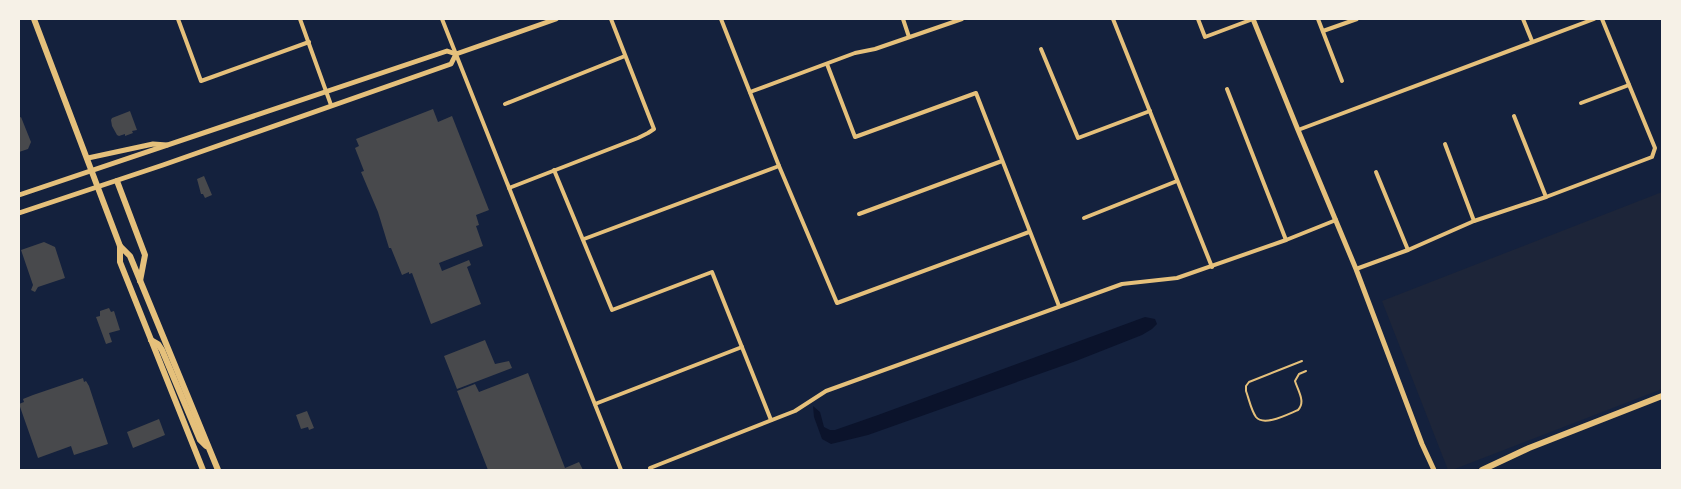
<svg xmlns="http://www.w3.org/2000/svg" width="1681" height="489" font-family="Karla,sans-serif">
	<rect width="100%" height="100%" fill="#14213d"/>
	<!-- green -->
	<path fill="#1d2539" d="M 1662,192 L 1662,389 L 1452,470 L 1448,470 L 1382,301 Z"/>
	<!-- water -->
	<path fill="#0b132b" d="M 1145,317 L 1155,319 L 1157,324 L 1152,329 L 1142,335 L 1076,361 L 868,435 L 831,444 L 822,439 L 814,417 L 813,406 L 820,412 L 824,427 L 830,430 L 835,430 L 878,415 Z"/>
	<!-- building -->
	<g fill="#48494c">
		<path d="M 433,109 L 438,122 L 452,116 L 489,210 L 476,215 L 479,225 L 476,226 L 483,246 L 439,263 L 442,271 L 469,260 L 471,265 L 467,267 L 481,304 L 431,324 L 412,273 L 409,274 L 409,272 L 402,275 L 391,248 L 389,248 L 378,212 L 361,172 L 364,171 L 355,148 L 359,146 L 356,139 Z"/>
		<path d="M 130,111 L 137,130 L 132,131 L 133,133 L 125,136 L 125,134 L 119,136 L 117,135 L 112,126 L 111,120 L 112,118 Z"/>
		<path d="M 21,117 L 31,142 L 28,149 L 19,152 L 19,118 Z"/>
		<path d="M 204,176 L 212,195 L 205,198 L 203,194 L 201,194 L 197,179 Z"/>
		<path d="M 44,242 L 55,247 L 65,278 L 38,287 L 35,292 L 31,290 L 33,285 L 21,250 Z"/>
		<path d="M 109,308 L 111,312 L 114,311 L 120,330 L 109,333 L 112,342 L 106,344 L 96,317 L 100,316 L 100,311 Z"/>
		<path d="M 485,340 L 495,364 L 509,361 L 512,368 L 457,389 L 444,356 Z"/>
		<path d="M 528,373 L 565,468 L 579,462 L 583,470 L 488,470 L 457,391 L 475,384 L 479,392 Z"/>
		<path d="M 83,378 L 84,382 L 86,381 L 89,386 L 108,444 L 74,455 L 71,446 L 38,458 L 19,404 L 24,402 L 23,399 L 33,395 Z"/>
		<path d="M 307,411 L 314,428 L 309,430 L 308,427 L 301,429 L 296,415 Z"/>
		<path d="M 159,419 L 165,435 L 133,448 L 127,432 Z"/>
	</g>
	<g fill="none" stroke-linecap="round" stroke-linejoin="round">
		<!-- service -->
		<path stroke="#e5c07b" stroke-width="2" d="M 1302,361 L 1249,382 L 1246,386 L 1246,391 C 1249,399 1251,410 1256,417 C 1264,427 1288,414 1298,410 C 1306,402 1298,391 1295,381 L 1299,374 L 1306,371"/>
		<!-- minor -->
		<g stroke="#e5c07b" stroke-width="4">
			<path d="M 178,19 L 201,81 L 309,42"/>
			<path d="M 300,19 L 331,105"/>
			<path d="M 442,19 L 621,470"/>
			<path d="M 721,19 L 779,166 L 837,303 L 1029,232"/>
			<path d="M 903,19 L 909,37"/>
			<path d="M 1113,19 L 1212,267"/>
			<path d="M 1198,19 L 1205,37 L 1253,19"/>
			<path d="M 1318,19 L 1342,81"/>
			<path d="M 1523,19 L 1532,41"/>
			<path d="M 1323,31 L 1357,19"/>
			<path d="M 1041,49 L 1078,138 L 1150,111"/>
			<path d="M 827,64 L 855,137 L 976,93 L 1059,306"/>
			<path d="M 1227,89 L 1286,240"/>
			<path d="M 750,92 L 855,53 L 875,49 L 962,19"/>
			<path d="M 1581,103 L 1629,85"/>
			<path d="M 505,104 L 625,56"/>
			<path d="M 1514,116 L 1546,197"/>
			<path d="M 1298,130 L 1594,19"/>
			<path d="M 1445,144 L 1474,221"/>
			<path d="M 554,170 L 612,310 L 712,272 L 771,420"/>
			<path d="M 1376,172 L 1408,250"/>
			<path d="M 509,188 L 638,138 L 648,133 L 654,129 L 611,19"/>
			<path d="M 859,214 L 1002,161"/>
			<path d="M 1084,218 L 1177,181"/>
			<path d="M 584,239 L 779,166"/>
			<path d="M 1356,269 L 1408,250 L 1474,221 L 1546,197 L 1652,157 L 1655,148 L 1602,19"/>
			<path d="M 595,404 L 742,347"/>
			<path d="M 650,468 L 795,411 L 826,391 L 1122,284 L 1177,278 L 1286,240 L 1336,220"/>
		</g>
		<!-- secondary -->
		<g stroke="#e5c07b" stroke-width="5">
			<path d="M 1253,19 L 1298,130 L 1356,269 L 1422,444 L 1434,470"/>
			<path d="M 88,158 L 153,144 L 167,145"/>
			<path d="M 19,195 L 447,51 L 456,54 L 556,19"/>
			<path d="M 19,213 L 163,165 L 451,64 L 456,54"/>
		</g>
		<!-- trunk -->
		<g stroke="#e5c07b" stroke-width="6">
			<path d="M 34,19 L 120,246 L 120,262 L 203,470"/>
			<path d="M 117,181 L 145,255 L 140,281"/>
			<path d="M 120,246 L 130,256 L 218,470"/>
			<path d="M 151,340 L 158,344 L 162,350 L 200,440 L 206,446"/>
			<path d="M 1482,470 L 1529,448 L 1662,396"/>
		</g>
	</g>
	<!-- border -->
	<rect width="1681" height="489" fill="none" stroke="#f6f1e7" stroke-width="40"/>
</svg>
